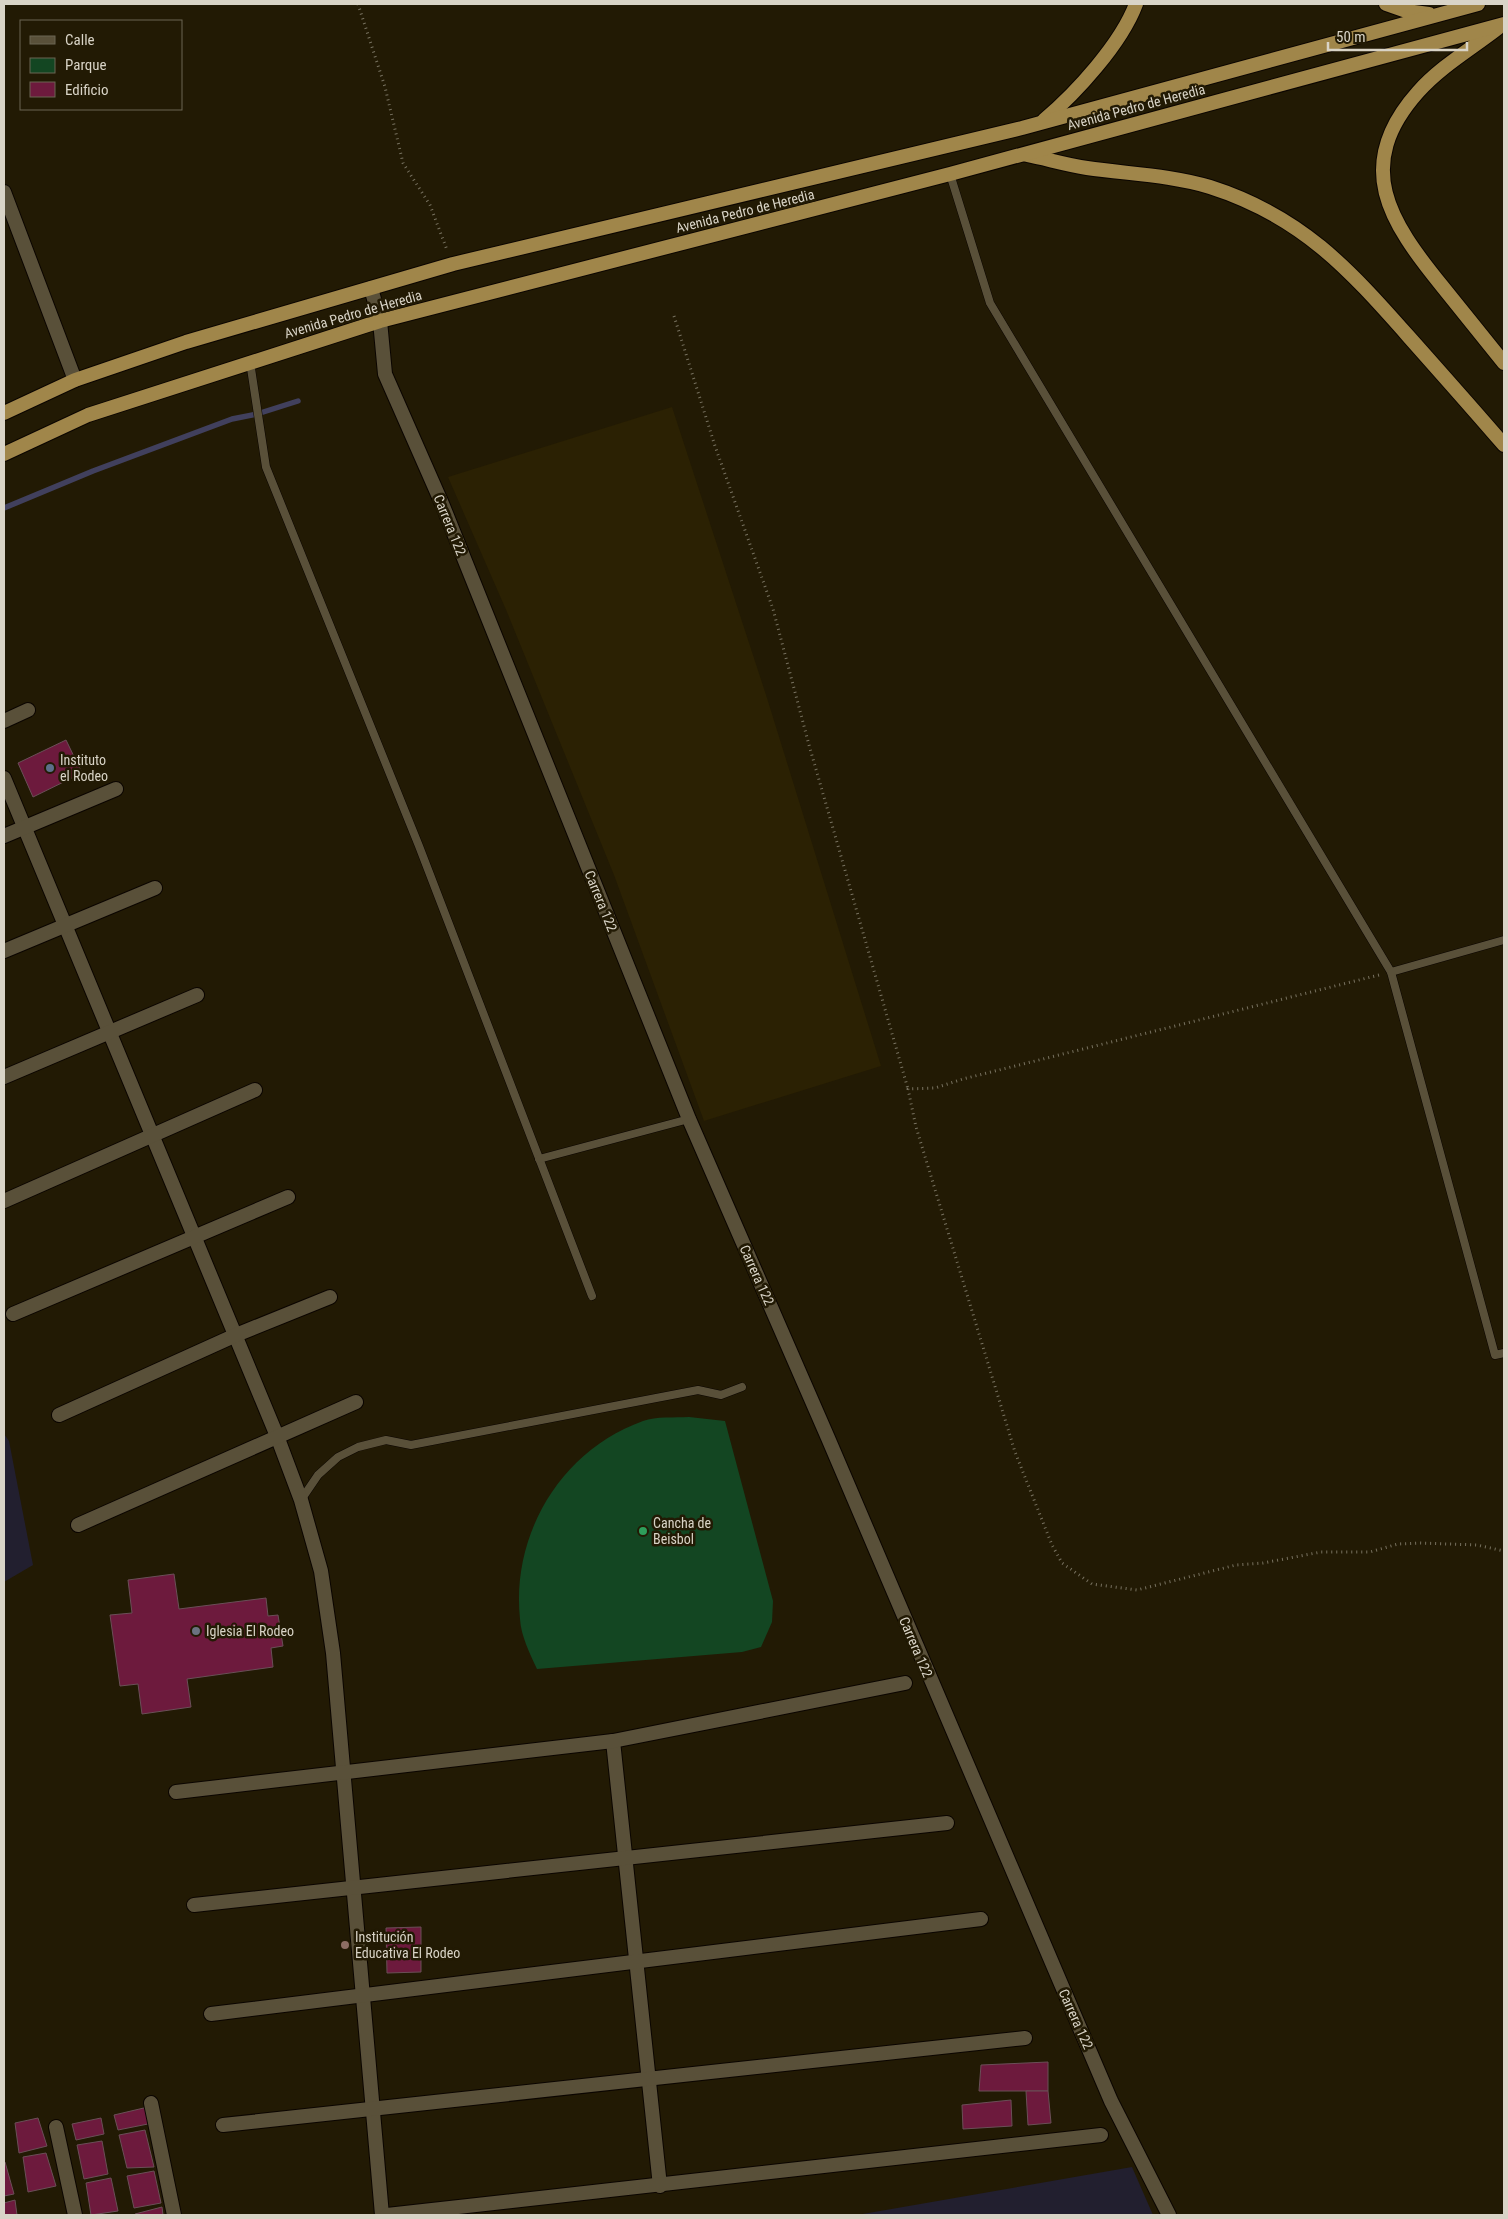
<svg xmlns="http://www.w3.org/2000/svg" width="1508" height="2219" font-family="'Roboto Condensed',sans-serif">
	<rect width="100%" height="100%" fill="#221a04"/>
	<!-- built -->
	<path fill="#2b2103" d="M 672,407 L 767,698 L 881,1066 L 704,1121 L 614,875 L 507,612 L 448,477 Z"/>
	<!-- education -->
	<g fill="#221f2f">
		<path d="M 4,1434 L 9,1441 L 33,1565 L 4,1582 Z"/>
		<path d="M 1132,2167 L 1153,2215 L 857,2215 Z"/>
	</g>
	<!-- green -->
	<path fill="#134622" d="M 689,1417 L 725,1421 L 773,1601 L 772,1622 L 761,1647 L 742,1652 L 537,1669 C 530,1654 521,1636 520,1619 C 511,1533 562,1450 643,1421 C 656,1416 675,1418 689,1417 Z"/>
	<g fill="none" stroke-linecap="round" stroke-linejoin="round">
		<!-- stream -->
		<path stroke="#41405d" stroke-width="5.5" d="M 4,508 L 93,471 L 232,419 L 257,414 L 298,401"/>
	</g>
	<!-- building -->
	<g fill="#6d1a3d" stroke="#6a4f57">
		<path d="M 66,740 L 82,773 L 33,797 L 18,763 Z"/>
		<path d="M 174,1574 L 179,1609 L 266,1598 L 268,1616 L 278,1615 L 283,1646 L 271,1648 L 273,1667 L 187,1679 L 191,1707 L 142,1714 L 138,1684 L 120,1686 L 110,1615 L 132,1613 L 128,1580 Z"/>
		<path d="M 421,1927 L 421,1972 L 387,1973 L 386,1928 Z"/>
		<path d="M 1048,2062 L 1048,2091 L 979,2091 L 981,2065 Z"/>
		<path d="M 1026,2091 L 1048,2091 L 1051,2123 L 1028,2125 Z"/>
		<path d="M 1011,2100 L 1012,2126 L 963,2129 L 962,2105 Z"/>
		<path d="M 148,2107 L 148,2124 L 118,2130 L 114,2115 Z"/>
		<path d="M 38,2118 L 47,2146 L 19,2153 L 15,2123 Z"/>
		<path d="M 101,2118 L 104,2134 L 76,2140 L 72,2124 Z"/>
		<path d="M 145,2130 L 154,2167 L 127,2168 L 119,2135 Z"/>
		<path d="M 102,2141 L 108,2174 L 84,2179 L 77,2145 Z"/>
		<path d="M 46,2153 L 56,2186 L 28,2192 L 23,2157 Z"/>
		<path d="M 5,2162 L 14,2194 L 4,2196 L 4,2163 Z"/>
		<path d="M 154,2171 L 161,2203 L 134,2208 L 127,2176 Z"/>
		<path d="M 111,2178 L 118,2211 L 91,2215 L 86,2183 Z"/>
		<path d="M 15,2200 L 17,2215 L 4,2215 L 4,2203 Z"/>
		<path d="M 162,2207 L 163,2215 L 135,2215 L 135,2214 Z"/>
	</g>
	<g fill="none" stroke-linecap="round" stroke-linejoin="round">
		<!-- service casing -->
		<g stroke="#0b0500" stroke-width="9">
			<g id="service">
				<path d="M 950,174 L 990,303 L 1391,972 L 1495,1355 L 1504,1353"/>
				<path d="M 250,362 L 266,467 L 419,846 L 592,1296"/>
				<path d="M 1391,972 L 1504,940"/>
				<path d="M 539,1159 L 689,1119"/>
				<path d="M 301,1500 L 318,1475 L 338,1457 L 358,1447 L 386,1440 L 411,1445 L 698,1390 L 721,1395 L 742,1387"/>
			</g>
		</g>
		<!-- minor casing -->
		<g stroke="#0b0500" stroke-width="16">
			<g id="minor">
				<path d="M 4,192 L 75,380"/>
				<path d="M 371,288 L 380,321 L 385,374 L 443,506 L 689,1119 L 828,1438 L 1111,2101 L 1169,2215"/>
				<path d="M 4,721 L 28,710"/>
				<path d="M 4,778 L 277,1436 L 301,1500 L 321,1571 L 333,1653 L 382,2215"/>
				<path d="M 4,836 L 116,789"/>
				<path d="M 4,951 L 155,888"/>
				<path d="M 4,1077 L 197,995"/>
				<path d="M 4,1201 L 255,1090"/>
				<path d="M 13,1314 L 288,1197"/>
				<path d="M 59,1415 L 236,1335 L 330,1297"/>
				<path d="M 78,1525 L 356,1402"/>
				<path d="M 613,1741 L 660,2186"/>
				<path d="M 176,1792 L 613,1741 L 905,1683"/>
				<path d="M 194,1905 L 947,1823"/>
				<path d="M 211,2014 L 981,1919"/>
				<path d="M 151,2103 L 174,2215"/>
				<path d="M 223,2125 L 1025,2038"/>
				<path d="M 56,2127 L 75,2215"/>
				<path d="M 387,2215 L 1101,2135"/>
			</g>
		</g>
		<!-- trunk casing -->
		<g stroke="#0b0500" stroke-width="16">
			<g id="trunk">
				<path d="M 1386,4 L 1406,11 L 1429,14"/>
				<path d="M 1498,28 C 1471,49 1440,67 1418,92 C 1352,166 1390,222 1442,286 C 1463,312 1483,337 1504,363"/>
				<path d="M 1044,120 C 1076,93 1121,44 1136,4"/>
				<path d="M 1027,155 C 1047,159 1067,165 1087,168 C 1128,174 1170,175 1210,187 C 1301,216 1348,268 1409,337 C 1441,373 1473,409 1504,445"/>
				<path d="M 4,413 L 75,380 L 186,342 L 453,264 L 1022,128 L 1478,4"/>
				<path d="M 4,454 L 88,415 L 380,321 L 950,174 L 1504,24"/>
			</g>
		</g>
		<!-- path -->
		<g stroke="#787260" stroke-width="3" stroke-dasharray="1 4" stroke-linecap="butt">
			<path d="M 358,4 L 385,87 L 403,163 L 430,205 L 447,250"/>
			<path d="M 674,316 L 715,446 L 773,609 L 809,745 L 908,1089"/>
			<path d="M 1379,975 L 963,1079 L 935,1088 L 908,1089 L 916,1127 L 1015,1452 L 1052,1545 L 1062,1563 L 1092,1584 L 1137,1590 L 1236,1565 L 1263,1563 L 1321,1552 L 1370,1552 L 1398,1544 L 1420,1543 L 1477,1545 L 1504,1551"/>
		</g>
		<!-- service -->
		<use href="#service" stroke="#595039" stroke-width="8"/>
		<!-- minor -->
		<use href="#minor" stroke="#595039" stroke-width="14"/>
		<!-- trunk -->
		<use href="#trunk" stroke="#a0864a" stroke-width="14"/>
	</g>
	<!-- markers -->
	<circle fill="#5c6f8a" stroke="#221a04" stroke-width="2" cx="50" cy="768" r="5"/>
	<circle fill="#2e9e5b" stroke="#221a04" stroke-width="2" cx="643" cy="1531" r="5"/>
	<circle fill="#6b7280" stroke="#221a04" stroke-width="2" cx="196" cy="1631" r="5"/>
	<circle fill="#8d6e63" stroke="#221a04" stroke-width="2" cx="345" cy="1945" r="5"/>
	<g text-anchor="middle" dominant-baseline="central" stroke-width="5" stroke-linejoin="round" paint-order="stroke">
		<!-- street labels -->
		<g font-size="14" fill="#d9d4c7" stroke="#221a04">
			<text transform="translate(1136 107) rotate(-15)">Avenida Pedro de Heredia</text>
			<text transform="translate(745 211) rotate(-14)">Avenida Pedro de Heredia</text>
			<text transform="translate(353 314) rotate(-16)">Avenida Pedro de Heredia</text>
			<text transform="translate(450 525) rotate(68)">Carrera 122</text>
			<text transform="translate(601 901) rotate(68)">Carrera 122</text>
			<text transform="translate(757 1275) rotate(66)">Carrera 122</text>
			<text transform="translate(916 1647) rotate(67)">Carrera 122</text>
			<text transform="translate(1076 2019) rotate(66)">Carrera 122</text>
		</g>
		<!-- poi labels -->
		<g font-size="14" fill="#d9d4c7" stroke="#221a04" text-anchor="start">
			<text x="60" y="760">Instituto<tspan x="60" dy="16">el Rodeo</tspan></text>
			<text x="653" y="1523">Cancha de<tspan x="653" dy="16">Beisbol</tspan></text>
			<text x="206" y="1631">Iglesia El Rodeo</text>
			<text x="355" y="1937">Institución<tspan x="355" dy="16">Educativa El Rodeo</tspan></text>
		</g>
	</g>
	<!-- border -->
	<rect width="1508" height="2219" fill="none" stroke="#d9d4c7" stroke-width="10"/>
	<!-- legend -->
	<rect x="20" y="20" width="162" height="90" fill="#221a04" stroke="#6b6452"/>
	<rect x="30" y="36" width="25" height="8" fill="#595039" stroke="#6b6452"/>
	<text x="65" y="45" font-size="15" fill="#d9d4c7">Calle</text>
	<rect x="30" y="58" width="25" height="15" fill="#134622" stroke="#6b6452"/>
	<text x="65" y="70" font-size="15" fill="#d9d4c7">Parque</text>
	<rect x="30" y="82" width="25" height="15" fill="#6d1a3d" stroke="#6b6452"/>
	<text x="65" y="95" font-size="15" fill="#d9d4c7">Edificio</text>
	<!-- scale -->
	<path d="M1328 42v8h139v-8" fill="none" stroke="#d9d4c7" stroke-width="2.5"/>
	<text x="1336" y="42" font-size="15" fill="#d9d4c7" stroke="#221a04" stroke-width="4" paint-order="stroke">50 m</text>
</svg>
